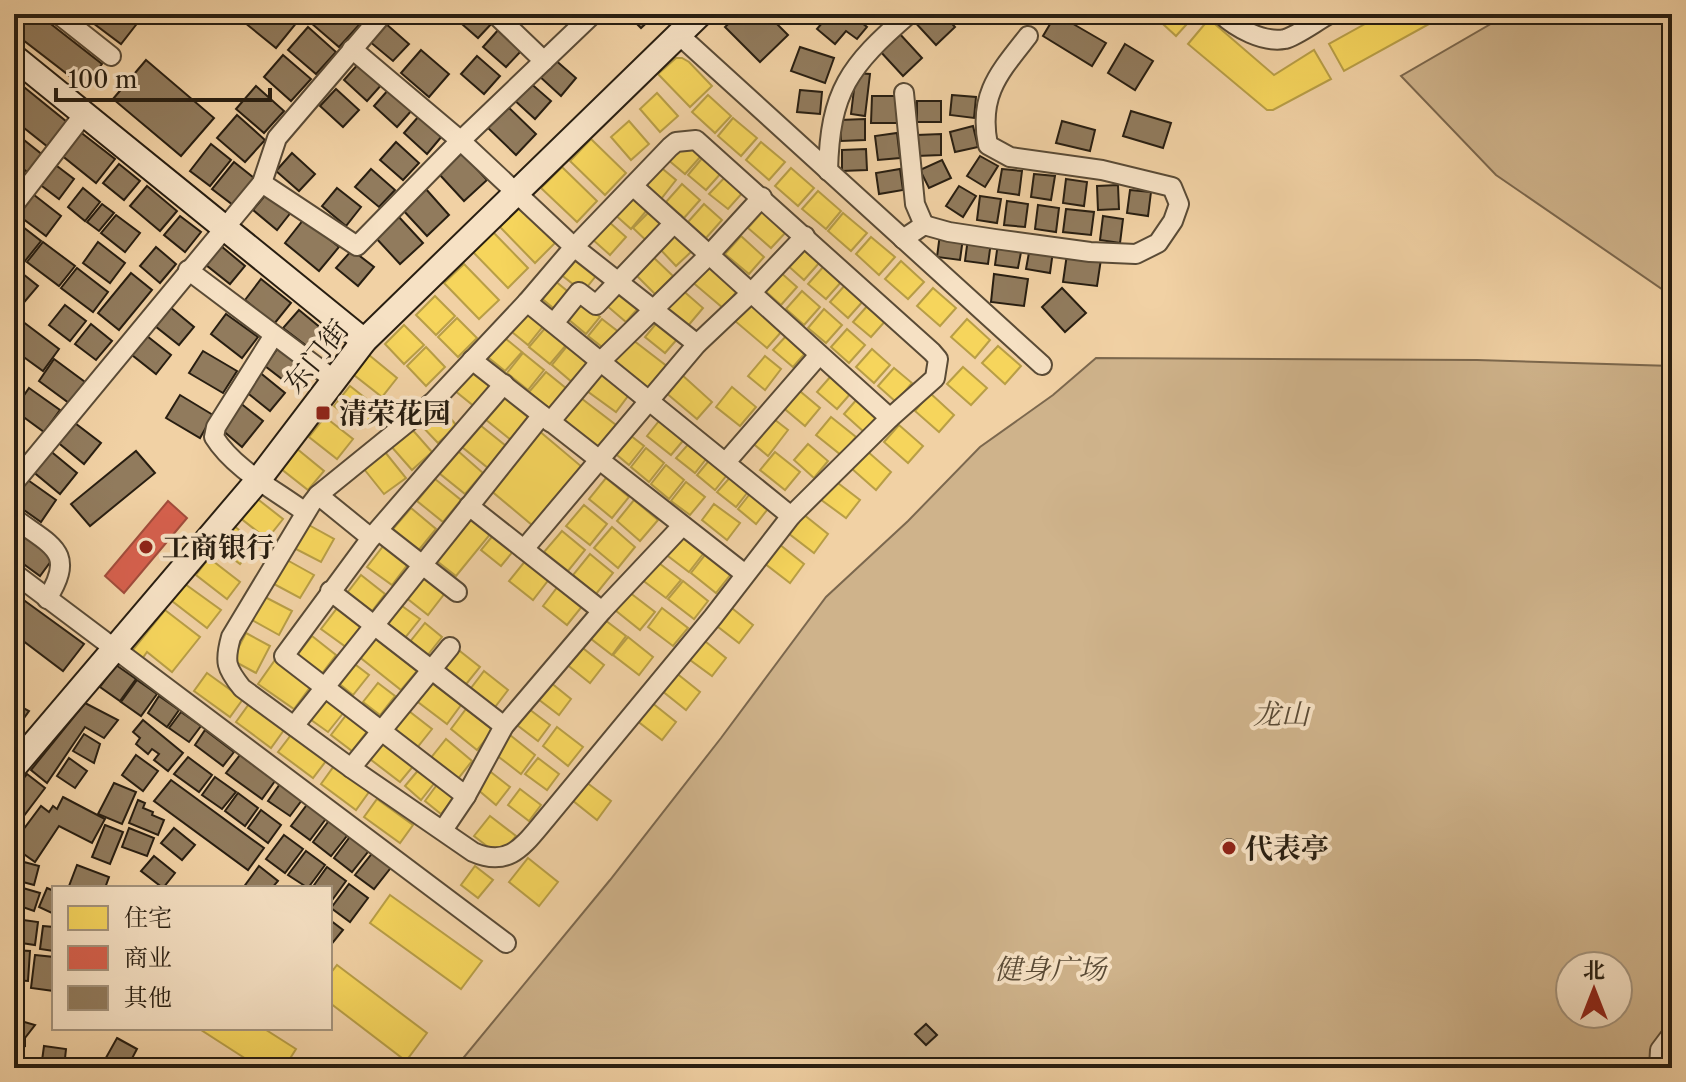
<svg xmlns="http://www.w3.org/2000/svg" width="1686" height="1082" font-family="'Libre Caslon Text','Noto Serif SC',serif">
	<rect width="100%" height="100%" fill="#f1d1a4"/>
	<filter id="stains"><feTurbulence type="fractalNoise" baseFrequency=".0025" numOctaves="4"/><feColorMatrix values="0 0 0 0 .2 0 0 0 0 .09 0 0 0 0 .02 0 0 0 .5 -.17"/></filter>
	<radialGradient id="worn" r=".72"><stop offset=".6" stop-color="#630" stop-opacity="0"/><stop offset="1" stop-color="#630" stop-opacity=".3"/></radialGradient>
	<!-- green -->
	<g fill="#cfb38b" stroke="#7c684e" stroke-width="2" fill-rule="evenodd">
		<path d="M 1508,14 L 1672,14 L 1672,296 L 1496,175 L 1401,76 Z"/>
		<path d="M 1096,358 L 1477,360 L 1672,366 L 1672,1068 L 455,1068 L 610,880 L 721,738 L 826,597 L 908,521 L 980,447 L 1053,395 ZM 1570,966 L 1618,966 L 1618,1014 L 1570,1014 Z"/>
	</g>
	<!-- homes -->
	<g fill="#f6d55c" stroke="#b89e46" stroke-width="2">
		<path d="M 1152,14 L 1196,14 L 1176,36 Z"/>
		<path d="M 1383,14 L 1424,14 L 1429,24 L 1344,71 L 1329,44 Z"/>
		<path d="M 1209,19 L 1274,75 L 1314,50 L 1331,79 L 1273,110 L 1267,110 L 1188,44 Z"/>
		<path d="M 676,58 L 682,58 L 689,62 L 712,86 L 690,107 L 658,74 Z"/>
		<path d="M 657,93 L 678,116 L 660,132 L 640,109 Z"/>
		<path d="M 708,95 L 731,116 L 715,133 L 692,112 Z"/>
		<path d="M 733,118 L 757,138 L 741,156 L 718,136 Z"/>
		<path d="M 629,121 L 649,144 L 631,160 L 611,137 Z"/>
		<path d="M 591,139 L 626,173 L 605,195 L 570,161 Z"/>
		<path d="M 683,141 L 701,156 L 685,174 L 667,159 Z"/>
		<path d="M 761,142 L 785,162 L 769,180 L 746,160 Z"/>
		<path d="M 704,156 L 722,172 L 706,190 L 688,175 Z"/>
		<path d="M 658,165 L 676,180 L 661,199 L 642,183 Z"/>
		<path d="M 562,167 L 597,201 L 577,222 L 541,188 Z"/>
		<path d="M 791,168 L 814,188 L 798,206 L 775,186 Z"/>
		<path d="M 726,176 L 744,191 L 728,209 L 709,194 Z"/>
		<path d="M 682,184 L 700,200 L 684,218 L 666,202 Z"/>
		<path d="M 818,191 L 841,211 L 826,229 L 802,209 Z"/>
		<path d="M 629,195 L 647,210 L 631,229 L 613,213 Z"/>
		<path d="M 704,204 L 722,220 L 706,238 L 688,222 Z"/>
		<path d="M 520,207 L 555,243 L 535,263 L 500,227 Z"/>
		<path d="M 764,210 L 787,231 L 771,248 L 748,228 Z"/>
		<path d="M 650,211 L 667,227 L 651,245 L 633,228 Z"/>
		<path d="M 843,213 L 867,233 L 851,251 L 828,231 Z"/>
		<path d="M 608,221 L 626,237 L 610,255 L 592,239 Z"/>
		<path d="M 493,232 L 528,268 L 508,288 L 473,252 Z"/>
		<path d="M 673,232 L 692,251 L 676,266 L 658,247 Z"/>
		<path d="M 741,236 L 764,257 L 749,274 L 725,254 Z"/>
		<path d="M 871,237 L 895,257 L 879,275 L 856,254 Z"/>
		<path d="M 802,246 L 820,262 L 804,280 L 786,264 Z"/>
		<path d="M 575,253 L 599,272 L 583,292 L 559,273 Z"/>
		<path d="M 651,255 L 673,276 L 655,294 L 634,273 Z"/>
		<path d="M 901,261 L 924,282 L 908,299 L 885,279 Z"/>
		<path d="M 706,263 L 738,290 L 723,308 L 691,281 Z"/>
		<path d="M 464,264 L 499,300 L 479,319 L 444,283 Z"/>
		<path d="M 824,266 L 842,281 L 826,299 L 808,284 Z"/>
		<path d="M 779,271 L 797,287 L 781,305 L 763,289 Z"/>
		<path d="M 554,280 L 572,295 L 558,312 L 540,297 Z"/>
		<path d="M 846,284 L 864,300 L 848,318 L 830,302 Z"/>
		<path d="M 680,288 L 703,308 L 687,327 L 663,308 Z"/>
		<path d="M 933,288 L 956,308 L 940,326 L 917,306 Z"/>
		<path d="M 620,289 L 640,306 L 626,322 L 606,305 Z"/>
		<path d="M 802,291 L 820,307 L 804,325 L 786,309 Z"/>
		<path d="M 435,296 L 455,316 L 436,335 L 416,315 Z"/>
		<path d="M 582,302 L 600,317 L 586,334 L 568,319 Z"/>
		<path d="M 750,303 L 782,331 L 767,348 L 735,321 Z"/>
		<path d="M 869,304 L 887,319 L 871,337 L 853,322 Z"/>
		<path d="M 523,308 L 544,325 L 528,345 L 507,328 Z"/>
		<path d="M 824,309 L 842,325 L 826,343 L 808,328 Z"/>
		<path d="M 457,318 L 477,338 L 458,357 L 438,337 Z"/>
		<path d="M 602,319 L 620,333 L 606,350 L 588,336 Z"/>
		<path d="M 967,319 L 990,340 L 975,358 L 951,337 Z"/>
		<path d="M 659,320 L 679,337 L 665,353 L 645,337 Z"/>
		<path d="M 404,325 L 424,345 L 404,364 L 385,344 Z"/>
		<path d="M 546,327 L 567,344 L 550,364 L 529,347 Z"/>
		<path d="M 847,329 L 865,345 L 849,363 L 831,347 Z"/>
		<path d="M 500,334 L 522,352 L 505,371 L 484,354 Z"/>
		<path d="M 788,334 L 807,351 L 793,367 L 773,350 Z"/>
		<path d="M 629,337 L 668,367 L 650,390 L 611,360 Z"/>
		<path d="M 568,345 L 590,363 L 573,383 L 552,365 Z"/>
		<path d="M 998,346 L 1021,366 L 1005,384 L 982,363 Z"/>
		<path d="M 426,347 L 445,367 L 426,386 L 407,366 Z"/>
		<path d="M 872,349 L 890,365 L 874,383 L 856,367 Z"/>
		<path d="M 523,353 L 544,370 L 528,390 L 507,373 Z"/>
		<path d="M 369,355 L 397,378 L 382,397 L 354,375 Z"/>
		<path d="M 765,356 L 781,369 L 765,390 L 748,376 Z"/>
		<path d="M 963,367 L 987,388 L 971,405 L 947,384 Z"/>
		<path d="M 894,368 L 912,383 L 896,402 L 878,386 Z"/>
		<path d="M 469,370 L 491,386 L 475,407 L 454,390 Z"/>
		<path d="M 602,371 L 631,392 L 616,412 L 587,391 Z"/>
		<path d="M 546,372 L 567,389 L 550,409 L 529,392 Z"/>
		<path d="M 681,374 L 712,402 L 697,419 L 665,392 Z"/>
		<path d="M 831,376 L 851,393 L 837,409 L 817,392 Z"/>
		<path d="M 350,386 L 378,408 L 362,428 L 334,406 Z"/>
		<path d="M 732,387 L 756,407 L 740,426 L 716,407 Z"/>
		<path d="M 795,387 L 820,408 L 805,426 L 780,405 Z"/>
		<path d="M 930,393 L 954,415 L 939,432 L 915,411 Z"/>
		<path d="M 577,395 L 616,425 L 598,448 L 559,418 Z"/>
		<path d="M 503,397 L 529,418 L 511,440 L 485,419 Z"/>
		<path d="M 858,398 L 878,415 L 864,432 L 844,414 Z"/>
		<path d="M 439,405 L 457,426 L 438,443 L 419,423 Z"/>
		<path d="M 663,416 L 687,436 L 671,455 L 647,436 Z"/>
		<path d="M 770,416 L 788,430 L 768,456 L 750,441 Z"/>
		<path d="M 325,417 L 353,439 L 337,459 L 309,437 Z"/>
		<path d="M 831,417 L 856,437 L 841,455 L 816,435 Z"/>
		<path d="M 480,425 L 506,446 L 488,468 L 462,447 Z"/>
		<path d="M 899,425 L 923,446 L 908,463 L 884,442 Z"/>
		<path d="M 410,427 L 432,452 L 412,470 L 390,445 Z"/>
		<path d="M 538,430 L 582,467 L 532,525 L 489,489 Z"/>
		<path d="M 626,432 L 644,446 L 629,465 L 611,450 Z"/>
		<path d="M 692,440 L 710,454 L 695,473 L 676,458 Z"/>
		<path d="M 808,444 L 828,461 L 814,478 L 794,460 Z"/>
		<path d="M 296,448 L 324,471 L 308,490 L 280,468 Z"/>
		<path d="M 646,448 L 664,463 L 649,482 L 631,467 Z"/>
		<path d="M 458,451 L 483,473 L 465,494 L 439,473 Z"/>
		<path d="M 867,451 L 891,472 L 876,490 L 851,468 Z"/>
		<path d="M 385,452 L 406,478 L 384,494 L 364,469 Z"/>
		<path d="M 775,452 L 800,472 L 785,490 L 760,470 Z"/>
		<path d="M 712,457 L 730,471 L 715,490 L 697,475 Z"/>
		<path d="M 666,465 L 684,480 L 669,499 L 651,484 Z"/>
		<path d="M 733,474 L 751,488 L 736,507 L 717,492 Z"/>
		<path d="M 606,478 L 629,497 L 612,518 L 589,499 Z"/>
		<path d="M 435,479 L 461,500 L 443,522 L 417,501 Z"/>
		<path d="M 834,480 L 860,500 L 846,518 L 820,499 Z"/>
		<path d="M 686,482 L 705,497 L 690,515 L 671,501 Z"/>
		<path d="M 753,490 L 771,505 L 756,524 L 738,509 Z"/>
		<path d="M 255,497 L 283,519 L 267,539 L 239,517 Z"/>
		<path d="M 634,500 L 658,520 L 640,541 L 617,521 Z"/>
		<path d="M 714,504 L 740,523 L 727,540 L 702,520 Z"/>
		<path d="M 584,505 L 607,524 L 590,545 L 566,526 Z"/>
		<path d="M 411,508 L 436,529 L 418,551 L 393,529 Z"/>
		<path d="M 469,513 L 492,532 L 456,576 L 433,558 Z"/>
		<path d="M 803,514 L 828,534 L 814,553 L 788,533 Z"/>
		<path d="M 307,524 L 334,539 L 321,562 L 294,548 Z"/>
		<path d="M 234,526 L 256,543 L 240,564 L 218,547 Z"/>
		<path d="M 612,527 L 635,547 L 618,568 L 594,548 Z"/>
		<path d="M 562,531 L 585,550 L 568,571 L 544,552 Z"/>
		<path d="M 495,533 L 515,549 L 501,566 L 481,550 Z"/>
		<path d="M 678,534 L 703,554 L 689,572 L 664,553 Z"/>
		<path d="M 779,544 L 804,564 L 790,583 L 764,563 Z"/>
		<path d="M 384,545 L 408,564 L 392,585 L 367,567 Z"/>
		<path d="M 590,554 L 613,573 L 596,594 L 573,575 Z"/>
		<path d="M 705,555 L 731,574 L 716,593 L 691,573 Z"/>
		<path d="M 209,558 L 240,582 L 227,599 L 196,575 Z"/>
		<path d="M 287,560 L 314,575 L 300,598 L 274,584 Z"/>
		<path d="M 526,560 L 550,578 L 533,600 L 509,581 Z"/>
		<path d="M 655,560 L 681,580 L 666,598 L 641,579 Z"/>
		<path d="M 361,575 L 385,594 L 369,615 L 344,597 Z"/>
		<path d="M 421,575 L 445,593 L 428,615 L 404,596 Z"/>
		<path d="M 683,581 L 708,601 L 694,619 L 668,599 Z"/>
		<path d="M 185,584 L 221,610 L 207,628 L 172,601 Z"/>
		<path d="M 559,585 L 584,604 L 567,625 L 543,606 Z"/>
		<path d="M 629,592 L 655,612 L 640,630 L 615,610 Z"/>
		<path d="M 265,597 L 292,611 L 279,635 L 252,620 Z"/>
		<path d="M 728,605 L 753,625 L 739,643 L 713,623 Z"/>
		<path d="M 402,606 L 420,619 L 404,639 L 387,625 Z"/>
		<path d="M 338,607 L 362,625 L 346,647 L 321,629 Z"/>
		<path d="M 662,608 L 688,628 L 673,646 L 648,627 Z"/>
		<path d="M 165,610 L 200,637 L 172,672 L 147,652 L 142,659 L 132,651 Z"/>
		<path d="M 601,617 L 626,636 L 612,655 L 586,635 Z"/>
		<path d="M 425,623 L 442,637 L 427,656 L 409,643 Z"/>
		<path d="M 246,633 L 270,646 L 256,673 L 232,660 Z"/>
		<path d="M 312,636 L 336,655 L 320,676 L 295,658 Z"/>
		<path d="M 372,636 L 417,671 L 401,690 L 357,655 Z"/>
		<path d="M 628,637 L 653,657 L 639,675 L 613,655 Z"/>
		<path d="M 701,638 L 726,658 L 712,676 L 686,657 Z"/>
		<path d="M 579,645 L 604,665 L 590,683 L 565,663 Z"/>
		<path d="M 456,648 L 480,667 L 463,688 L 439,669 Z"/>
		<path d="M 275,660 L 311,686 L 294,709 L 258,684 Z"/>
		<path d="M 352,662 L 369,675 L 353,695 L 336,681 Z"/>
		<path d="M 484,671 L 508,690 L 492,711 L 468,692 Z"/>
		<path d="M 675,672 L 700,692 L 686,710 L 661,690 Z"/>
		<path d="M 207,673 L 243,699 L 230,717 L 194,691 Z"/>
		<path d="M 428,680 L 461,705 L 447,724 L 414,699 Z"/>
		<path d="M 550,682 L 571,699 L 559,715 L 538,699 Z"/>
		<path d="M 378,683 L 395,696 L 380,715 L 363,702 Z"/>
		<path d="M 323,696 L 344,712 L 328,732 L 307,717 Z"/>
		<path d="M 651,702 L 676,722 L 662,740 L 636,720 Z"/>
		<path d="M 249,704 L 284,730 L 271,748 L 236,722 Z"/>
		<path d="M 405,708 L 432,729 L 416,749 L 389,727 Z"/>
		<path d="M 466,709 L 493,730 L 477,750 L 451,729 Z"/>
		<path d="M 529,709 L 550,725 L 538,741 L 517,725 Z"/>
		<path d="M 347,714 L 368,730 L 352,751 L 331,735 Z"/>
		<path d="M 557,727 L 583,747 L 568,766 L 543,746 Z"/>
		<path d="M 291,735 L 326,761 L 313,778 L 278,752 Z"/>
		<path d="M 510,735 L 535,755 L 521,774 L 495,754 Z"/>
		<path d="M 381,737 L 415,764 L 400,782 L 366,756 Z"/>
		<path d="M 446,739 L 472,761 L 457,780 L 430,759 Z"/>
		<path d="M 538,758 L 559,774 L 547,790 L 525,774 Z"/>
		<path d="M 334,766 L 369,792 L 356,810 L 321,784 Z"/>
		<path d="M 420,768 L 436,781 L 421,800 L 405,786 Z"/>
		<path d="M 487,769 L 510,787 L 496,805 L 477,789 Z"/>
		<path d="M 439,782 L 456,796 L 441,814 L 425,801 Z"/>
		<path d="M 586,782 L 611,801 L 597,820 L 572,800 Z"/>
		<path d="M 520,789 L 541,805 L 529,821 L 508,805 Z"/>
		<path d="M 377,799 L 413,825 L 400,843 L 364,817 Z"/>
		<path d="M 490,816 L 516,836 L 507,847 L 492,850 L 474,836 Z"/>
		<path d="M 528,858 L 558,882 L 539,906 L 509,882 Z"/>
		<path d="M 475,866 L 493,880 L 478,898 L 461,885 Z"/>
		<path d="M 390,895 L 482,961 L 461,989 L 370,923 Z"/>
		<path d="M 337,965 L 427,1033 L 406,1061 L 330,1003 L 330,974 Z"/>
		<path d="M 198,1028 L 263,1028 L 296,1049 L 284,1068 L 260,1068 Z"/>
	</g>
	<!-- shops -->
	<path fill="#d6604d" stroke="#a24c3b" stroke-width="2" d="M 168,501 L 187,518 L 124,593 L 105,576 Z"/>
	<!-- building -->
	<g fill="#917b5d" stroke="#281e11" stroke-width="2">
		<path d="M 28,14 L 38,14 L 102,64 L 84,87 L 14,33 Z"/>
		<path d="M 81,14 L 130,14 L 139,21 L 121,44 Z"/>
		<path d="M 234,14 L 289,14 L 298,21 L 276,48 Z"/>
		<path d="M 319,14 L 346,14 L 359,25 L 339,47 L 311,23 Z"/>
		<path d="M 459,14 L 486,14 L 494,21 L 478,38 L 455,18 Z"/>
		<path d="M 627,14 L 656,14 L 641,28 Z"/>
		<path d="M 739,14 L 767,14 L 788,35 L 760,62 L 725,27 Z"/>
		<path d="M 825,14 L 851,14 L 867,27 L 857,39 L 846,31 L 835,44 L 817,29 L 828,16 Z"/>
		<path d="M 917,14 L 943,14 L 955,27 L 936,45 L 912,19 Z"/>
		<path d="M 1056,14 L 1106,43 L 1092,66 L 1043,36 Z"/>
		<path d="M 385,23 L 409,44 L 393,61 L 369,41 Z"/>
		<path d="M 308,27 L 336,52 L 316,74 L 288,50 Z"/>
		<path d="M 499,29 L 522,50 L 506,67 L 483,47 Z"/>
		<path d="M 898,32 L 922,58 L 903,76 L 879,50 Z"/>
		<path d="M 1125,44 L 1153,61 L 1135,90 L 1108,73 Z"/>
		<path d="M 800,47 L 834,58 L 825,83 L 791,71 Z"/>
		<path d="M 421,50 L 449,74 L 429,97 L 401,73 Z"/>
		<path d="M 283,55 L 311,79 L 291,101 L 264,77 Z"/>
		<path d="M 477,56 L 500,76 L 484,94 L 461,74 Z"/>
		<path d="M 553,58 L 576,78 L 561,96 L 538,75 Z"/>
		<path d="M 146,60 L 214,118 L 181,156 L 113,99 Z"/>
		<path d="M 360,62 L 383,83 L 367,101 L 344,80 Z"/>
		<path d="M 856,73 L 870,74 L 865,116 L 851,114 Z"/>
		<path d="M 14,79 L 67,122 L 48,147 L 14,120 Z"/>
		<path d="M 528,81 L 551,101 L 535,119 L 512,98 Z"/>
		<path d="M 256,86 L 284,111 L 264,133 L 236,109 Z"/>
		<path d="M 336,89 L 359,110 L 343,127 L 320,106 Z"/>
		<path d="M 389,89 L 412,110 L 397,127 L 374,106 Z"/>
		<path d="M 800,90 L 822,92 L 820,114 L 797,112 Z"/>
		<path d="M 952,95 L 976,97 L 974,118 L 950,115 Z"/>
		<path d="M 872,96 L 897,96 L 897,123 L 871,123 Z"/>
		<rect x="917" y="101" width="24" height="21"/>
		<path d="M 507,106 L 536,134 L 516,155 L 487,127 Z"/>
		<path d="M 1131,111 L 1171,123 L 1163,148 L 1123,136 Z"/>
		<path d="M 237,115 L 265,140 L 245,162 L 217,138 Z"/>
		<path d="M 419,116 L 442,136 L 427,154 L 404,133 Z"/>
		<path d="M 865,119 L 865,140 L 841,141 L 840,120 Z"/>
		<path d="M 1062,121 L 1095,130 L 1090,151 L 1056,143 Z"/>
		<path d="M 973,126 L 978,147 L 955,152 L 950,132 Z"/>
		<path d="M 79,131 L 115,159 L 96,183 L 60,154 Z"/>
		<path d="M 14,132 L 44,156 L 30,174 L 14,162 Z"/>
		<path d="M 897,133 L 900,158 L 878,160 L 875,136 Z"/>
		<path d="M 941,134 L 941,155 L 917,156 L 917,135 Z"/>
		<path d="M 396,142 L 419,163 L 403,180 L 380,160 Z"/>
		<path d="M 211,144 L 231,160 L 210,186 L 190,171 Z"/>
		<path d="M 866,149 L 867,170 L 842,171 L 842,150 Z"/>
		<path d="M 292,153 L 315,174 L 299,191 L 276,171 Z"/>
		<path d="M 462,153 L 487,180 L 464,201 L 439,174 Z"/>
		<path d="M 980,156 L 998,166 L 985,187 L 967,176 Z"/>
		<path d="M 942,160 L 951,178 L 929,188 L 920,170 Z"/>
		<path d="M 234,162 L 254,178 L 233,205 L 212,189 Z"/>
		<path d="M 53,163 L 74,179 L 59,199 L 38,183 Z"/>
		<path d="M 119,164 L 140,181 L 124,200 L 103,183 Z"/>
		<path d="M 371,169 L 395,190 L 379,207 L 355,187 Z"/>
		<path d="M 900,169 L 903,190 L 879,194 L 876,173 Z"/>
		<path d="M 1002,169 L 1022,171 L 1019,195 L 998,192 Z"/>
		<path d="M 1034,174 L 1055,176 L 1051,200 L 1031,197 Z"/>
		<path d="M 1066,179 L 1087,182 L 1084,206 L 1063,203 Z"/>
		<path d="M 1118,185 L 1119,209 L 1098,210 L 1097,186 Z"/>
		<path d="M 147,186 L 177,211 L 160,231 L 130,206 Z"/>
		<path d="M 959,186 L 976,196 L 963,217 L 946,206 Z"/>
		<path d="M 83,188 L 100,202 L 85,221 L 68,207 Z"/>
		<path d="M 337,188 L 361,207 L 346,226 L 322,206 Z"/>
		<path d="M 425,188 L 449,215 L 427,236 L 402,209 Z"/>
		<path d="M 1130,190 L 1151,192 L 1148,216 L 1127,213 Z"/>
		<path d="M 29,191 L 61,216 L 46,236 L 14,212 Z"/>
		<path d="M 268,192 L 292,211 L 277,230 L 253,210 Z"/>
		<path d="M 980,196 L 1001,199 L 997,223 L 977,220 Z"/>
		<path d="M 1007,201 L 1028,204 L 1025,227 L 1004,225 Z"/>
		<path d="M 102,204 L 114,213 L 99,231 L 87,222 Z"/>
		<path d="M 1038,205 L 1059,208 L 1056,232 L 1035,229 Z"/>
		<path d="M 1066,209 L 1094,212 L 1091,235 L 1063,232 Z"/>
		<path d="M 116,215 L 140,233 L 125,252 L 101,233 Z"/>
		<path d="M 180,216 L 201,232 L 185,252 L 164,235 Z"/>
		<path d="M 398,216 L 423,243 L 400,264 L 375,237 Z"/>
		<path d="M 1103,216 L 1123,219 L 1120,243 L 1100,240 Z"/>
		<path d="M 304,219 L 339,247 L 319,271 L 285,243 Z"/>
		<path d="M 14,220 L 41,241 L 25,261 L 14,252 Z"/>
		<path d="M 940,234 L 963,238 L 960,260 L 937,257 Z"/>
		<path d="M 968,238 L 991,242 L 988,264 L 965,261 Z"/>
		<path d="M 43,242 L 75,266 L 59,286 L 27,262 Z"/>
		<path d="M 98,242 L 125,263 L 110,283 L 83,263 Z"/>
		<path d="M 998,243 L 1022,247 L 1018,268 L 995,265 Z"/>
		<path d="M 221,246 L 245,266 L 230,284 L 206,265 Z"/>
		<path d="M 156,247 L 176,264 L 160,283 L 140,266 Z"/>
		<path d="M 1030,247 L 1053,251 L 1050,273 L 1026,269 Z"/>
		<path d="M 352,250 L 374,267 L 358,286 L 336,268 Z"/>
		<path d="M 1067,254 L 1101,259 L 1097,286 L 1063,282 Z"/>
		<path d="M 77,268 L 108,292 L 93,312 L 61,288 Z"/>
		<path d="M 18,270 L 38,286 L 20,307 L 14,302 L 14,276 Z"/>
		<path d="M 131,273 L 152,290 L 119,330 L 98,313 Z"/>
		<path d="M 994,274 L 1028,279 L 1024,306 L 991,302 Z"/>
		<path d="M 261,279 L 291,303 L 274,324 L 245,300 Z"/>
		<path d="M 1062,288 L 1086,313 L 1065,332 L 1042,307 Z"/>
		<path d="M 65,305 L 86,321 L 70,341 L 49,325 Z"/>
		<path d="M 170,307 L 194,327 L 179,345 L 155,326 Z"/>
		<path d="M 299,310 L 322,329 L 308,347 L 283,328 Z"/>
		<path d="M 226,314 L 258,337 L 242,358 L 211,334 Z"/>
		<path d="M 14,315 L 59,349 L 43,371 L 14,350 Z"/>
		<path d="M 91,324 L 112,341 L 96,360 L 75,344 Z"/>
		<path d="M 147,336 L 171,355 L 156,374 L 132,355 Z"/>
		<path d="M 278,348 L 305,368 L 291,386 L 265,366 Z"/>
		<path d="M 203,351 L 237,371 L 223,393 L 189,373 Z"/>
		<path d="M 54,359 L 85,382 L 69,403 L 39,381 Z"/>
		<path d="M 258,371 L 285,393 L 270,411 L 245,391 Z"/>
		<path d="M 29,388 L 60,410 L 44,432 L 14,410 Z"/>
		<path d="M 180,395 L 213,415 L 200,438 L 166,418 Z"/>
		<path d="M 239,402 L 263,421 L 242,447 L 221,429 Z"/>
		<path d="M 71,420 L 101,443 L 84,464 L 55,440 Z"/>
		<path d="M 48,449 L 77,473 L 60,494 L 31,470 Z"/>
		<path d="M 136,451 L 155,473 L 90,526 L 71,504 Z"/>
		<path d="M 25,478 L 56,500 L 41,522 L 14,503 L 14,494 Z"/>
		<path d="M 19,530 L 54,557 L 40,576 L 14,557 L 14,537 Z"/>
		<path d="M 14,593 L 84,644 L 63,671 L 14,634 Z"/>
		<path d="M 116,665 L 136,679 L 120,701 L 100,687 Z"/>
		<path d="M 137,680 L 157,694 L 141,716 L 121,702 Z"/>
		<path d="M 159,696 L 179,710 L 167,727 L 148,713 Z"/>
		<path d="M 14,703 L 29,711 L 14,732 Z"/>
		<path d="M 85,703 L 118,720 L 104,738 L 85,727 L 47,783 L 31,770 Z"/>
		<path d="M 181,712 L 201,726 L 189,742 L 169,728 Z"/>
		<path d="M 143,720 L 183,753 L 168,771 L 154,760 L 159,754 L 152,749 L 148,754 L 136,744 L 140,738 L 133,732 Z"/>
		<path d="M 205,730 L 234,752 L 223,766 L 195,745 Z"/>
		<path d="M 84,734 L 100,744 L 94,763 L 73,751 Z"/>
		<path d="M 136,755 L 158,771 L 143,791 L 122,775 Z"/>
		<path d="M 240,755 L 275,781 L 262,799 L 226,773 Z"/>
		<path d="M 188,757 L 212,775 L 199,792 L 174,774 Z"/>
		<path d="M 69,758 L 87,771 L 75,788 L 57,776 Z"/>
		<path d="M 27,774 L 45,788 L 14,829 L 14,790 Z"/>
		<path d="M 215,777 L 236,792 L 222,809 L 202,795 Z"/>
		<path d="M 171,780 L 264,848 L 248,870 L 154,801 Z"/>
		<path d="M 114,783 L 136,792 L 122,824 L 98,814 Z"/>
		<path d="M 280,784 L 302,800 L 290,816 L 268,801 Z"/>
		<path d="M 238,793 L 258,808 L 245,826 L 225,811 Z"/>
		<path d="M 63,797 L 105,819 L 92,843 L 59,826 L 35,862 L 14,847 L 14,842 L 41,806 L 49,812 L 53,806 L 57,809 Z"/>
		<path d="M 138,800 L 145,803 L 143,808 L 153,812 L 152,815 L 164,820 L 158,835 L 129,823 Z"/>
		<path d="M 309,802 L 328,816 L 310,840 L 291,826 Z"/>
		<path d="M 261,810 L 281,825 L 268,843 L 248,828 Z"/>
		<path d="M 331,818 L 350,832 L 331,856 L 313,842 Z"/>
		<path d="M 105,825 L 123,832 L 110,864 L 92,857 Z"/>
		<path d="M 129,828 L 154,838 L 147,856 L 122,847 Z"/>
		<path d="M 174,828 L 195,845 L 182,860 L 161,843 Z"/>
		<path d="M 352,834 L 371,848 L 352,872 L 334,858 Z"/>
		<path d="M 284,835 L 303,849 L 285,873 L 266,859 Z"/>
		<circle cx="1229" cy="847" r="8"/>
		<path d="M 306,851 L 325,865 L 308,888 L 288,875 Z"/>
		<path d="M 374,851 L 393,865 L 374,889 L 355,875 Z"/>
		<path d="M 154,856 L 175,873 L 163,888 L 141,871 Z"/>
		<path d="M 24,862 L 39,866 L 34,885 L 19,881 Z"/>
		<path d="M 77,865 L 109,877 L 105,888 L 69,886 Z"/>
		<path d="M 259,866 L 278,881 L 272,888 L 243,888 Z"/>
		<path d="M 327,867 L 346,881 L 330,903 L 330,888 L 312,888 Z"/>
		<path d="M 349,884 L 368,898 L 350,922 L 331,908 Z"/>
		<path d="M 16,886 L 40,893 L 34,911 L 14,904 Z"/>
		<path d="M 47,888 L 54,891 L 54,914 L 39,907 Z"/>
		<path d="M 16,919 L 38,922 L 35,945 L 14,942 Z"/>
		<path d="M 330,920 L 343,930 L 330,946 Z"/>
		<path d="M 43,926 L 54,927 L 54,951 L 40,949 Z"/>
		<path d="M 14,950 L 30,951 L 28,981 L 14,980 Z"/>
		<path d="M 35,955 L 54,957 L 54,991 L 31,988 Z"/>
		<path d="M 14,1019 L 35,1025 L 25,1038 L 25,1046 L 14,1043 Z"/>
		<path d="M 926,1024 L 937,1035 L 926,1045 L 915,1034 Z"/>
		<path d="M 117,1038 L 137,1049 L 127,1068 L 112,1068 L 103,1063 Z"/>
		<path d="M 44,1046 L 66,1049 L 64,1068 L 41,1068 Z"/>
	</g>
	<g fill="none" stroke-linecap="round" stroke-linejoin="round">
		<!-- street casing -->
		<g stroke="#5a4b36" stroke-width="22">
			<g id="street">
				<path d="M 58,14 L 111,56"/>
				<path d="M 495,14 L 544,61"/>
				<path d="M 1221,14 C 1236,28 1263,43 1285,39 C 1297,36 1318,20 1330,14"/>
				<path d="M 678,34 L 1042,365"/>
				<path d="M 352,49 L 461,141 L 574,247 L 670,147 L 676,142 L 696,140 L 932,352 L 938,359 L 935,378 L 890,418 L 791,516 L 713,617 L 545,820 C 523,846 509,868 473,852 L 351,768 L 242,688 C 226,668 224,662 231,637 L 311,504 L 318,495 L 434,401 L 527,302 L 574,247 L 697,344"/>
				<path d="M 904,93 L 915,204 L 924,225"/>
				<path d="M 828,171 C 830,91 849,66 909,14"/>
				<path d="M 262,183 L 357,246 L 454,147 L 593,14"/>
				<path d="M 633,186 L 890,418"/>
				<path d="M 14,205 L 84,114"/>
				<path d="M 903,239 L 924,225 L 949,232 L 995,239 L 1090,252 L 1136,254 L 1158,243 L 1173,221 L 1179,204 L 1172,187 L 1102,170 L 1010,157 L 988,145 C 978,95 999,73 1028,36"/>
				<path d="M 188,270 L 333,379"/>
				<path d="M 527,302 L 791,516"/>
				<path d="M 554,323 L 579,292 L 596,305 L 674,223"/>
				<path d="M 274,335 L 216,427 L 214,437 C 234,469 275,490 305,512"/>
				<path d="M 472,360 L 745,574"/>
				<path d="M 550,422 L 600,362 L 709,255 L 762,197"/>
				<path d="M 726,462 L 819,355"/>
				<path d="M 14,483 L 262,183 L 277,138 L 383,14"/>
				<path d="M 318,495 L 371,538"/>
				<path d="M 469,506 L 602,611"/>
				<path d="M 14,518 C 51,546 77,551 47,599"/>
				<path d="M 379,531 L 457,592"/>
				<path d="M 524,549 L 697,344 L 751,293 L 805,236"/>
				<path d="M 14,573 L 506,943"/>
				<path d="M 330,591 L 504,726"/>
				<path d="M 294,726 L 542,415"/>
				<path d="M 351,768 L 450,647"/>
				<path d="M 466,796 L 284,656 L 371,538 L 504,384"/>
				<path d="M 443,830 L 466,796 L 504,726 L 602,611 L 682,526"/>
				<path d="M 1659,1068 L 1660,1050 L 1672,1034"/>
			</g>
		</g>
		<!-- secondary casing -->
		<g stroke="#281e11" stroke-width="28">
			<g id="secondary">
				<path d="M 14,57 L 364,341"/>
				<path d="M 14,767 L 259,479 L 364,341 L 700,14"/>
			</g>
		</g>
		<!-- street -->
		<use href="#street" stroke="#f6e1c4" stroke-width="18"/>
		<!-- secondary -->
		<use href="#secondary" stroke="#f6e1c4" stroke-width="24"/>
	</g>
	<!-- markers -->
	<g fill="#8f2418" stroke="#f6e1c4" stroke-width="3">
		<rect x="315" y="405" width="16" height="16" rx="4"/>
		<circle cx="146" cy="547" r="8"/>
		<circle cx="1229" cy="848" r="8"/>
	</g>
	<g text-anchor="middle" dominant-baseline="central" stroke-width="8" stroke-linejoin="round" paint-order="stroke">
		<!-- street labels -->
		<g font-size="28" fill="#281e11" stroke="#f6e1c4">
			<text transform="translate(316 356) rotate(-51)">东门街</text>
		</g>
		<!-- poi labels -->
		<g font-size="28" font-weight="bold" fill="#281e11" stroke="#f6e1c4" text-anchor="start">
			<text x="339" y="413">清荣花园</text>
			<text x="162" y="547">工商银行</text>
			<text x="1245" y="848">代表亭</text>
		</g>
		<!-- park labels -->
		<g font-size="28" font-style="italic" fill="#5a4b36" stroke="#f6e1c4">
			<text x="1281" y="714">龙山</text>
			<text x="1050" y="969">健身广场</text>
		</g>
	</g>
	<!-- margin -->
	<rect width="1686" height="1082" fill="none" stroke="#f1d1a4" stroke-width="48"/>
	<rect x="16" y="16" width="1654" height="1050" fill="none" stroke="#281e11" stroke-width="4"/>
	<rect x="24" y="24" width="1638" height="1034" fill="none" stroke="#281e11" stroke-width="2"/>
	<!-- legend -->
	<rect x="52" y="886" width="280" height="144" fill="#f6e1c4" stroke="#a4937c" stroke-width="2"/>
	<rect x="68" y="906" width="40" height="24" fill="#f6d55c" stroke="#a4937c" stroke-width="2"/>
	<text x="124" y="926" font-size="24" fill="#281e11">住宅</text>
	<rect x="68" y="946" width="40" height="24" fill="#d6604d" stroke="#a4937c" stroke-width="2"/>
	<text x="124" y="966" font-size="24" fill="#281e11">商业</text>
	<rect x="68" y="986" width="40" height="24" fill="#917b5d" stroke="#a4937c" stroke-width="2"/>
	<text x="124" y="1006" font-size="24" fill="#281e11">其他</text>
	<!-- north arrow -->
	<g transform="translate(1594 990)"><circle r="38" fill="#f6e1c4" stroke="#a4937c" stroke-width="2"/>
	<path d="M0-6L14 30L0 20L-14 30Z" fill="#8f2418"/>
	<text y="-12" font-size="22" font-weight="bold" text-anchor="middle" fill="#281e11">北</text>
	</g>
	<!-- scale -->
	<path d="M56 88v12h214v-12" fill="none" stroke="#281e11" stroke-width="4"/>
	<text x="68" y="88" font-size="24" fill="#281e11" stroke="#f6e1c4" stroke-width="6" paint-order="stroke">100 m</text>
	<rect width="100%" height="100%" filter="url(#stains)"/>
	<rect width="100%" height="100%" fill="url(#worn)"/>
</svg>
